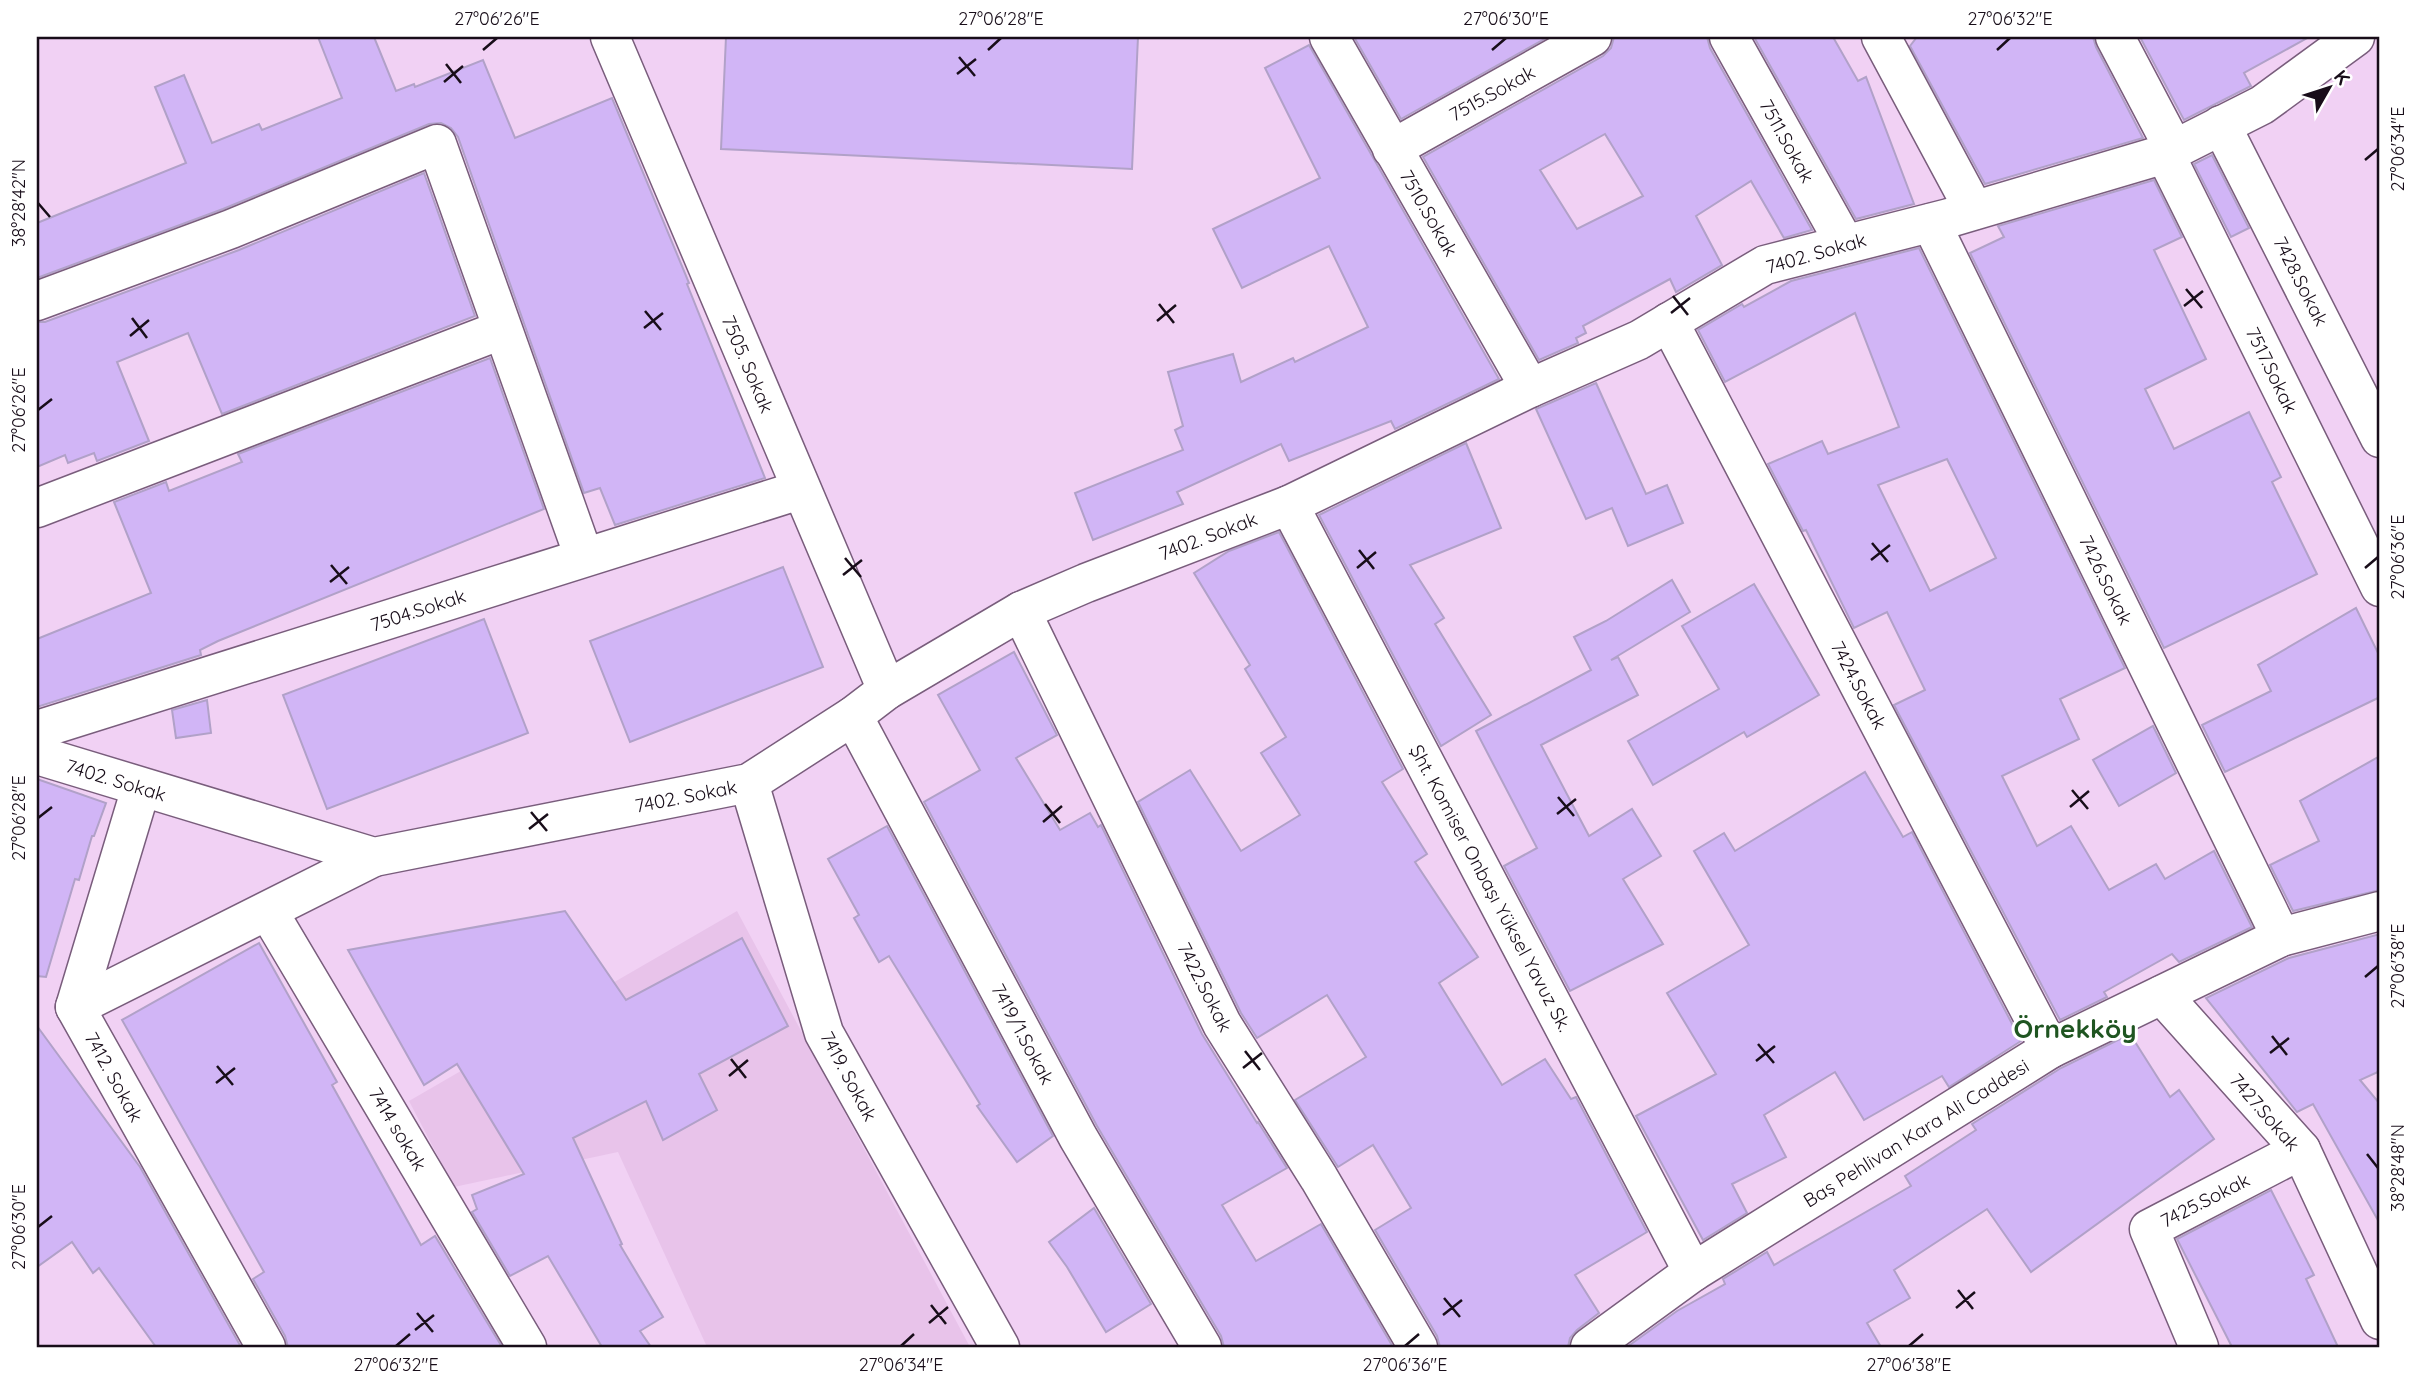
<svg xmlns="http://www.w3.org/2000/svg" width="2417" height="1384" font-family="Quicksand,sans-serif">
	<rect width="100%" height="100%" fill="#f1d1f4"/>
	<!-- built -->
	<path fill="#e8c3ea" d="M 737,911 L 970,1347 L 707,1347 L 618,1152 L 454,1187 L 409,1101 Z"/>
	<!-- building -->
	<g fill="#d1b5f6" stroke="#b1a1c8" stroke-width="2" fill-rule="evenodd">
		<path d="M 318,37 L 374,37 L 396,91 L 414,84 L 415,87 L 483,60 L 515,138 L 612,98 L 689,283 L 687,284 L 765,478 L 615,525 L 600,488 L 584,493 L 458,137 L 451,128 L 441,123 L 429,124 L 223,209 L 37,278 L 37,223 L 186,163 L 155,87 L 184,75 L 212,143 L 259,124 L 262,130 L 342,98 Z"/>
		<path d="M 726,37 L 1138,37 L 1132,169 L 721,149 Z"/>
		<path d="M 1354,37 L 1548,37 L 1401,119 Z"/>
		<path d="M 1614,37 L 1707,37 L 1710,48 L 1812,230 L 1784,238 L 1751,181 L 1696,216 L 1722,265 L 1676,292 L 1670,279 L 1583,326 L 1586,333 L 1576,338 L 1578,343 L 1539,360 L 1423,157 L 1603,56 L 1611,48 ZM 1605,134 L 1643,196 L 1577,229 L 1540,170 Z"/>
		<path d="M 1754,37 L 1833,37 L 1858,81 L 1866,77 L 1914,204 L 1856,219 Z"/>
		<path d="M 1917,37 L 2093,37 L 2096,47 L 2143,138 L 1985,184 L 1910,46 Z"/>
		<path d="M 2140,37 L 2309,37 L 2244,73 L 2251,86 L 2184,120 Z"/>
		<path d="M 1309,45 L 1499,379 L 1395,429 L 1391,421 L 1289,461 L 1281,444 L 1177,492 L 1183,504 L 1093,540 L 1075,493 L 1183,450 L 1175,430 L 1183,426 L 1168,372 L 1233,354 L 1241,382 L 1293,358 L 1295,362 L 1368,327 L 1329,246 L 1242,288 L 1213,229 L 1320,178 L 1265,68 Z"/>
		<path d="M 2212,155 L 2249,228 L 2231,237 L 2194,164 Z"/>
		<path d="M 424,173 L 475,316 L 222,414 L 188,333 L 117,362 L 149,441 L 97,461 L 94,453 L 68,463 L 65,455 L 37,467 L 37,322 L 45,322 L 239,250 Z"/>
		<path d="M 2154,180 L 2182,237 L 2154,250 L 2206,359 L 2145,389 L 2174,449 L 2249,412 L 2281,477 L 2272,482 L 2317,574 L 2164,648 L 1970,253 L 2004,237 L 1998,226 Z"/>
		<path d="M 1919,248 L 2125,668 L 2060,699 L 2079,739 L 2002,776 L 2037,846 L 2071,826 L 2109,890 L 2156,864 L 2165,879 L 2214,851 L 2252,927 L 2179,962 L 2172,954 L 2104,992 L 2107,997 L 2060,1020 L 1894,705 L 1925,690 L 1887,612 L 1854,628 L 1806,530 L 1803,531 L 1768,464 L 1822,441 L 1828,454 L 1899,427 L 1855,313 L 1725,382 L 1698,330 L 1742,304 L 1744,307 L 1791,281 ZM 1947,459 L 1996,558 L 1930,591 L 1878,485 Z"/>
		<path d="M 490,358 L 544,509 L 218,641 L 200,650 L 201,655 L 37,707 L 37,639 L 151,593 L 114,502 L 166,482 L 169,491 L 242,462 L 238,454 Z"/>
		<path d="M 1596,383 L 1646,494 L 1667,485 L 1683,523 L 1628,546 L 1612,508 L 1586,519 L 1536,409 Z"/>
		<path d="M 1466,443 L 1501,528 L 1410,565 L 1444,618 L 1435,624 L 1491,715 L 1441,746 L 1319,515 Z"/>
		<path d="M 1279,532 L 1403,769 L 1382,782 L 1427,854 L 1415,862 L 1478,957 L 1439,983 L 1502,1085 L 1545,1059 L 1571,1099 L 1576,1097 L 1647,1232 L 1575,1275 L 1599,1313 L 1577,1330 L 1570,1338 L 1568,1347 L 1440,1347 L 1437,1336 L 1375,1230 L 1411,1208 L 1373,1145 L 1338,1167 L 1295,1100 L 1366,1057 L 1327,995 L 1257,1038 L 1241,1013 L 1138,802 L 1190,770 L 1241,851 L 1300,815 L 1261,753 L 1286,737 L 1245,669 L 1250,665 L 1194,573 L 1229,551 Z"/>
		<path d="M 783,567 L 823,667 L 630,742 L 590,641 Z"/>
		<path d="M 1672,580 L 1690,612 L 1611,660 L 1618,657 L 1638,695 L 1541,745 L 1589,836 L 1632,809 L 1661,856 L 1623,879 L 1663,944 L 1570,991 L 1504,866 L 1537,848 L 1476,731 L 1591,670 L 1574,637 L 1606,621 Z"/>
		<path d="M 1754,584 L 1819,695 L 1747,737 L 1744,732 L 1653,785 L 1628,741 L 1719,689 L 1682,626 Z"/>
		<path d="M 2356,608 L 2380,657 L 2380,697 L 2225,772 L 2202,725 L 2271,691 L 2258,665 Z"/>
		<path d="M 484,619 L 528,733 L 327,809 L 283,695 Z"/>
		<path d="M 1014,652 L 1057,735 L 1016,758 L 1060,830 L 1090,813 L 1098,827 L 1101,825 L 1202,1034 L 1257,1123 L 1258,1122 L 1287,1168 L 1222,1205 L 1256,1261 L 1321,1224 L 1393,1347 L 1224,1347 L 1221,1336 L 1097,1126 L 924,802 L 980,770 L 938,695 Z"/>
		<path d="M 207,700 L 211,733 L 176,738 L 172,710 Z"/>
		<path d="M 2153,726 L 2176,773 L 2119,806 L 2093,760 Z"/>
		<path d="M 2380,756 L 2380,890 L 2293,911 L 2270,865 L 2319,841 L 2300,801 Z"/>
		<path d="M 1865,772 L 1903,837 L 1912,832 L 2021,1041 L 1949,1087 L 1942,1076 L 1864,1120 L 1835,1072 L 1764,1115 L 1786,1157 L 1732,1184 L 1747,1213 L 1703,1240 L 1636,1116 L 1716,1074 L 1667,993 L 1749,945 L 1694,851 L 1724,833 L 1735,851 Z"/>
		<path d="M 37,779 L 106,803 L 94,836 L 92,836 L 79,880 L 75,879 L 46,977 L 37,976 Z"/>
		<path d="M 887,826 L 1053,1136 L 1017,1162 L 977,1106 L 980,1104 L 889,956 L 879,962 L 854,918 L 859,915 L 828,859 Z"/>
		<path d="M 565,911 L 626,1000 L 742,938 L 788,1026 L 699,1074 L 717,1110 L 663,1140 L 646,1101 L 573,1138 L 622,1244 L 620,1245 L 663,1317 L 640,1331 L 651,1347 L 602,1347 L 548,1256 L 510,1276 L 472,1212 L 477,1209 L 472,1195 L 524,1174 L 457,1064 L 424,1085 L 348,950 Z"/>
		<path d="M 2380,934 L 2380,1071 L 2360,1080 L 2380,1104 L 2380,1224 L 2313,1104 L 2297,1112 L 2206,998 L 2289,958 Z"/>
		<path d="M 259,943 L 337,1082 L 332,1085 L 421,1245 L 435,1236 L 502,1347 L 288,1347 L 285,1336 L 253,1279 L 264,1272 L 122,1020 Z"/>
		<path d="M 37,1026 L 140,1167 L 241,1347 L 156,1347 L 99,1268 L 93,1273 L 72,1242 L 37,1267 Z"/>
		<path d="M 2130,1034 L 2170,1097 L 2179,1090 L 2214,1139 L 2031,1272 L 1987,1209 L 1894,1270 L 1910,1298 L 1867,1323 L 1881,1347 L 1627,1347 L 1677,1311 L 1725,1284 L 1723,1279 L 1767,1252 L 1774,1265 L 1911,1186 L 1905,1176 L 1976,1130 L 1972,1124 L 2061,1068 Z"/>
		<path d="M 2271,1190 L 2314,1275 L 2306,1279 L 2338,1347 L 2232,1347 L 2177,1239 Z"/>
		<path d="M 1094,1208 L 1151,1304 L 1106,1332 L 1067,1267 L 1049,1242 Z"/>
	</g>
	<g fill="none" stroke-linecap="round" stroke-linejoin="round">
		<!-- minor casing -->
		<g stroke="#795d7c" stroke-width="41">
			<g id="minor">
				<path d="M 610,37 L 887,690"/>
				<path d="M 1329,37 L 1530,388"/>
				<path d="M 1729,37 L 1845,244"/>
				<path d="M 1881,37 L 1974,210"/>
				<path d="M 2115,37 L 2174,149"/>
				<path d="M 2221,125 L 2380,438"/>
				<path d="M 1392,149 L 1592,37"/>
				<path d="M 2165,154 L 2380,587"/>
				<path d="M 1931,223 L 2281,937"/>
				<path d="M 37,301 L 231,229 L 437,144 L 584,557"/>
				<path d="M 1669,322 L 2050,1049"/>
				<path d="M 1289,505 L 1693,1272"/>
				<path d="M 37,508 L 501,330"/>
				<path d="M 1021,611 L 1222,1024 L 1319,1178 L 1418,1347"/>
				<path d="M 853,716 L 1078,1137 L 1202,1347"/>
				<path d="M 37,730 L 800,490"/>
				<path d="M 37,755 L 374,857 L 749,783 L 853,716 L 887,690 L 1021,611 L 1086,583 L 1289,505 L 1530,388 L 1639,340 L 1765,265 L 1949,218 L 2165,154 L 2262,105 L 2355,37"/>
				<path d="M 749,783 L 824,1033 L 1000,1347"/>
				<path d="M 141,788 L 75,1007 L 266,1347"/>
				<path d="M 268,911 L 527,1347"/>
				<path d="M 2162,995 L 2301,1150 L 2380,1320"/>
				<path d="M 75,1007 L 374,857"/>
				<path d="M 1590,1347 L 1693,1272 L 2050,1049 L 2281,937 L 2380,911"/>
				<path d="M 2199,1347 L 2149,1229 L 2301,1150"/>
			</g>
		</g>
		<!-- minor -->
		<use href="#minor" stroke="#fff" stroke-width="38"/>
	</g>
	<!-- ticks -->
	<path fill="none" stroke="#180d19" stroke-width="2.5" d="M 483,50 L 497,38M 988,50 L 1001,38M 1492,50 L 1506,38M 1997,50 L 2010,38M 959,57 L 975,76M 446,64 L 461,83M 957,74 L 976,59M 444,82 L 463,66M 2365,160 L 2378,149M 38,203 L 50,217M 2186,289 L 2202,308M 1673,296 L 1688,315M 1159,304 L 1174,323M 2184,306 L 2203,291M 645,311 L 661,330M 1671,313 L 1690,298M 132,318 L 147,338M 1157,321 L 1176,305M 644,328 L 663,313M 130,336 L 149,320M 38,410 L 52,399M 1872,543 L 1888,562M 1359,550 L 1374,569M 845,558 L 861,577M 1871,560 L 1890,545M 331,565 L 347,584M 1357,568 L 1376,552M 2365,568 L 2378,557M 843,575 L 862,560M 330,582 L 349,567M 2072,790 L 2088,809M 1558,797 L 1574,816M 1045,804 L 1060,823M 2070,807 L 2089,791M 531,812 L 547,831M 1557,814 L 1576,799M 38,818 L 52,807M 1043,822 L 1062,806M 529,829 L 548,814M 2365,977 L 2378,966M 2272,1036 L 2287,1055M 1758,1044 L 1774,1063M 1245,1051 L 1260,1070M 2270,1053 L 2289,1038M 731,1059 L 746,1078M 1756,1061 L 1775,1046M 217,1066 L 233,1085M 1243,1068 L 1262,1053M 729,1076 L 748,1060M 216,1083 L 235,1068M 2367,1154 L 2378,1168M 38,1227 L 52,1216M 1958,1290 L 1973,1309M 1444,1298 L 1460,1317M 931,1305 L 946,1324M 1956,1308 L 1975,1292M 417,1313 L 433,1332M 1443,1315 L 1462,1300M 929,1323 L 948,1307M 415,1330 L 434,1315M 396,1346 L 410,1334M 901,1346 L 914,1334M 1405,1346 L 1419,1334M 1909,1346 L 1923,1334"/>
	<g text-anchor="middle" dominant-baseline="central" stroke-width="6" stroke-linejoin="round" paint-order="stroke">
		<!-- street labels -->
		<g font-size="19" fill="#180d19" stroke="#fff">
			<text transform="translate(1492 93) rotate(-29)">7515.Sokak</text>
			<text transform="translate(1787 141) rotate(61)">7511.Sokak</text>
			<text transform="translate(1429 213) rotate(60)">7510.Sokak</text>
			<text transform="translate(1816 253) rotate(-16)">7402. Sokak</text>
			<text transform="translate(2301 281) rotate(63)">7428.Sokak</text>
			<text transform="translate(748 364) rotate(67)">7505. Sokak</text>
			<text transform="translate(2272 370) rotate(64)">7517.Sokak</text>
			<text transform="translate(1208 536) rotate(-21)">7402. Sokak</text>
			<text transform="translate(2106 580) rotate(64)">7426.Sokak</text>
			<text transform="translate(418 610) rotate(-18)">7504.Sokak</text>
			<text transform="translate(1859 685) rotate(62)">7424.Sokak</text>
			<text transform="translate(116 780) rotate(17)">7402. Sokak</text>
			<text transform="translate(686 796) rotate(-11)">7402. Sokak</text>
			<text transform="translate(1491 888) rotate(62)">Şht. Komiser Onbaşı Yüksel Yavuz Sk.</text>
			<text transform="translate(1205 987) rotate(63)">7422.Sokak</text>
			<text transform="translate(1023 1034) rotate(62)">7419/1.Sokak</text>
			<text transform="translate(849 1076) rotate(62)">7419. Sokak</text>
			<text transform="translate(114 1077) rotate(61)">7412. Sokak</text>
			<text transform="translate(2265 1112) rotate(49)">7427.Sokak</text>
			<text transform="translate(398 1129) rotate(59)">7414 sokak</text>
			<text transform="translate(1916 1133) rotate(-32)">Baş Pehlivan Kara Ali Caddesi</text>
			<text transform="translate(2205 1200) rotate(-27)">7425.Sokak</text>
		</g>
		<!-- district labels -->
		<g font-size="26" font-weight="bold" fill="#1f5521" stroke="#fff">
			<text x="2075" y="1028">Örnekköy</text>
		</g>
	</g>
	<!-- border -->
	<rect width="2417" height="1384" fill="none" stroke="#ffffff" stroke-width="77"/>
	<!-- north arrow -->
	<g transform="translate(2329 88) rotate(51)" stroke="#ffffff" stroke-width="5" paint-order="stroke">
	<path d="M0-5L12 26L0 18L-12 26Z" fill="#180d19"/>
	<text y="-10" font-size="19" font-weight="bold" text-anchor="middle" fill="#180d19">K</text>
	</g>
	<rect x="38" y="38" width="2340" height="1308" fill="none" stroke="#180d19" stroke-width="2.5"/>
	<g font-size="18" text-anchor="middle" fill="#180d19">
		<text x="497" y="25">27°06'26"E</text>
		<text x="1001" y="25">27°06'28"E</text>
		<text x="1506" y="25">27°06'30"E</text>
		<text x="2010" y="25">27°06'32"E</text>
		<text transform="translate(2398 149) rotate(-90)" y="6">27°06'34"E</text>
		<text transform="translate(19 203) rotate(-90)" y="6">38°28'42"N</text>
		<text transform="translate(19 410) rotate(-90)" y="6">27°06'26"E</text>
		<text transform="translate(2398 557) rotate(-90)" y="6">27°06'36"E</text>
		<text transform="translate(19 818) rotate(-90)" y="6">27°06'28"E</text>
		<text transform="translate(2398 966) rotate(-90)" y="6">27°06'38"E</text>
		<text transform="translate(2398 1168) rotate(-90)" y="6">38°28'48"N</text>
		<text transform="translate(19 1227) rotate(-90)" y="6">27°06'30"E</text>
		<text x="396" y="1371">27°06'32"E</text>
		<text x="901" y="1371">27°06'34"E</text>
		<text x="1405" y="1371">27°06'36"E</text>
		<text x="1909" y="1371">27°06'38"E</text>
	</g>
</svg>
